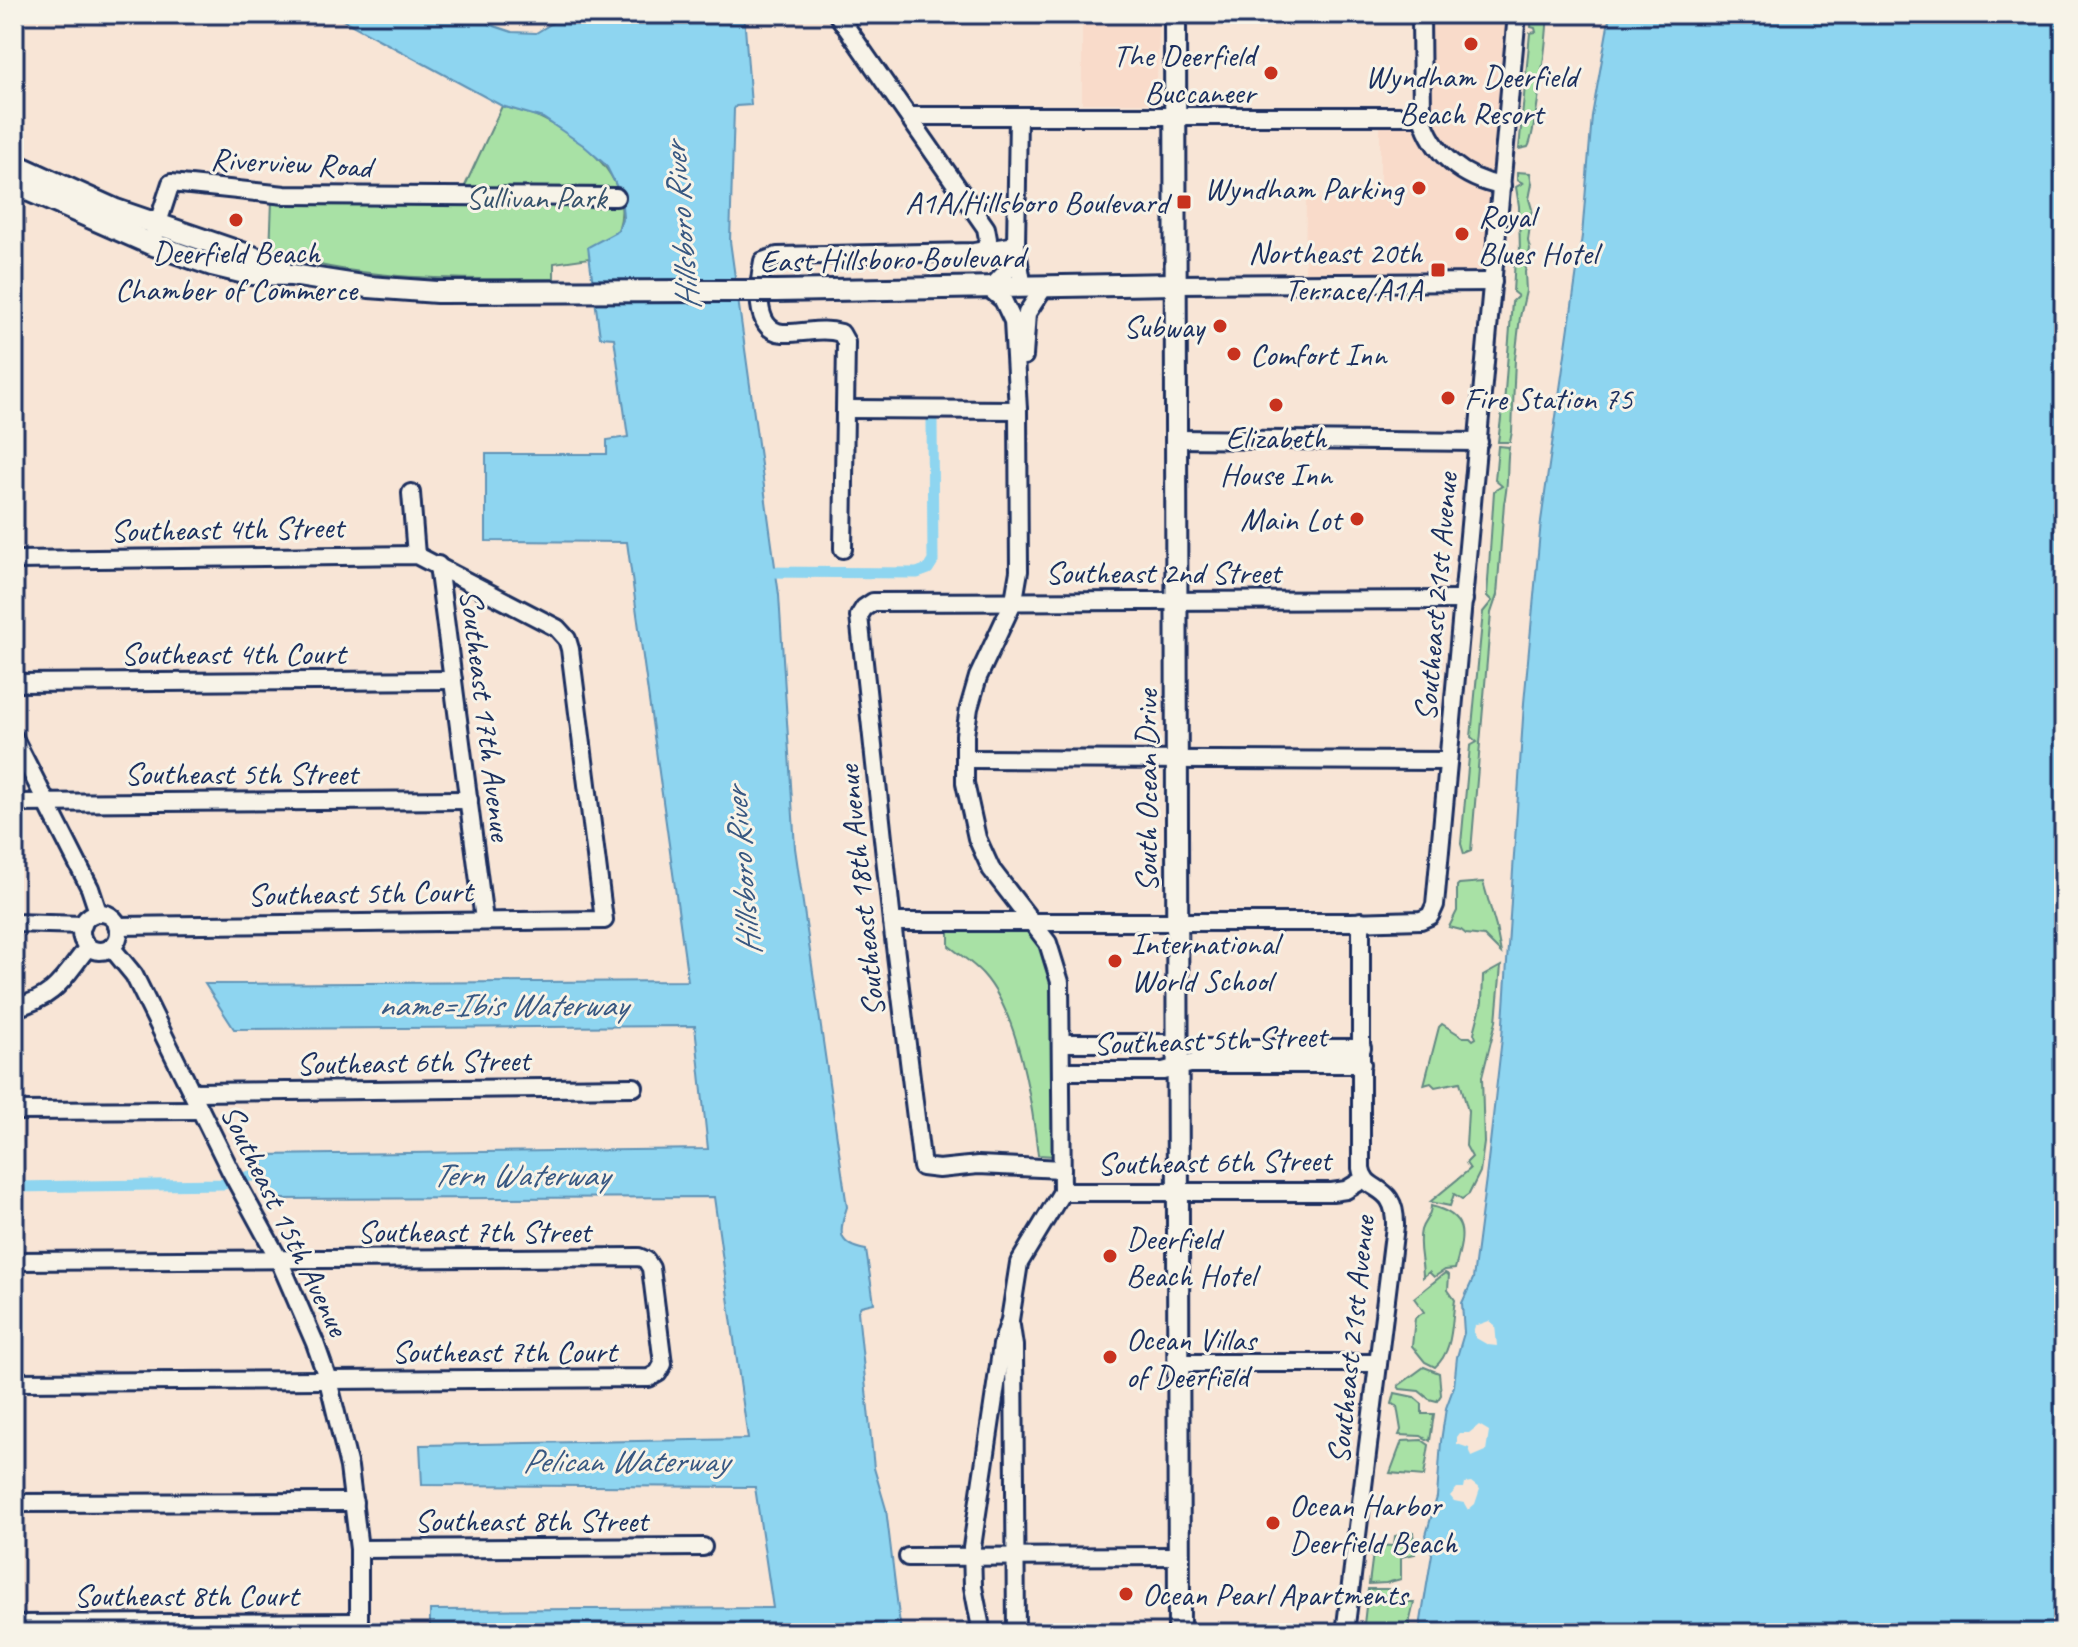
<svg xmlns="http://www.w3.org/2000/svg" width="2078" height="1647" font-family="Caveat,sans-serif">
	<rect width="100%" height="100%" fill="#f8e5d6"/>
	<filter id="ink" filterUnits="userSpaceOnUse"><feTurbulence type="fractalNoise" baseFrequency=".0125" numOctaves="2"/><feDisplacementMap in="SourceGraphic" scale="16" xChannelSelector="R" yChannelSelector="G"/><feConvolveMatrix kernelMatrix="1 2 1 2 8 2 1 2 1" color-interpolation-filters="sRGB"/></filter>
	<g filter="url(#ink)">
		<!-- built -->
		<g fill="#f9dbca">
			<path d="M 1082,14 L 1160,14 L 1156,103 L 1082,103 Z"/>
			<path d="M 1428,14 L 1507,14 L 1489,272 L 1305,273 L 1306,199 L 1380,198 L 1380,121 L 1430,119 Z"/>
		</g>
		<!-- green -->
		<g fill="#a8e1a5" stroke="#628882" stroke-width="2">
			<path d="M 1532,14 L 1547,14 C 1549,28 1534,139 1528,147 L 1519,149 L 1530,33 L 1536,32 L 1535,28 L 1531,27 Z"/>
			<path d="M 502,106 C 515,110 531,113 543,119 C 585,140 635,180 618,232 L 589,247 L 590,258 L 554,263 L 554,279 C 458,279 362,282 270,252 L 272,201 L 464,188 Z"/>
			<path d="M 1517,172 L 1530,173 L 1532,184 L 1529,199 L 1532,209 L 1528,241 L 1530,249 L 1525,272 L 1526,291 L 1520,317 L 1515,359 L 1512,432 L 1510,442 L 1498,442 L 1502,411 L 1509,410 L 1504,404 L 1512,302 L 1518,296 L 1513,292 L 1515,258 L 1520,254 L 1519,206 L 1516,187 L 1523,183 L 1517,180 Z"/>
			<path d="M 1498,446 L 1509,447 C 1506,466 1509,484 1504,503 L 1497,595 L 1491,613 L 1471,851 L 1464,854 L 1461,844 L 1470,746 L 1477,742 L 1471,737 L 1483,612 L 1492,601 L 1487,596 L 1494,491 L 1502,486 L 1495,480 Z"/>
			<path d="M 1483,882 L 1496,927 L 1501,953 L 1484,936 L 1466,934 L 1461,930 L 1449,927 L 1457,911 L 1457,886 L 1459,884 Z"/>
			<path d="M 1023,928 L 1030,930 L 1042,946 L 1054,988 L 1055,1156 L 1038,1155 C 1032,1102 1019,1014 983,974 C 973,963 960,955 949,946 L 949,929 Z"/>
			<path d="M 1501,966 L 1496,1021 L 1482,1077 L 1484,1143 L 1480,1172 L 1469,1194 L 1462,1199 L 1454,1194 L 1450,1206 L 1430,1202 L 1470,1169 L 1466,1163 L 1472,1157 L 1466,1146 L 1468,1111 L 1460,1082 L 1435,1087 L 1431,1083 L 1424,1085 L 1439,1027 L 1442,1024 L 1463,1037 L 1470,1037 L 1473,1040 L 1476,1038 L 1474,1033 L 1482,1002 L 1483,976 Z"/>
			<path d="M 1431,1206 C 1471,1216 1463,1237 1455,1269 L 1445,1270 L 1434,1277 L 1429,1272 L 1423,1277 C 1423,1261 1417,1246 1421,1230 C 1424,1220 1431,1217 1431,1206 Z"/>
			<path d="M 1445,1273 L 1449,1275 L 1448,1290 L 1455,1300 C 1451,1323 1454,1350 1435,1367 L 1425,1362 L 1412,1346 L 1415,1318 L 1424,1312 L 1414,1298 Z"/>
			<path d="M 1424,1367 L 1439,1373 L 1441,1395 L 1437,1401 L 1429,1399 L 1419,1391 L 1400,1389 L 1398,1386 Z"/>
			<path d="M 1395,1393 L 1414,1397 L 1422,1404 L 1422,1414 L 1434,1414 L 1430,1441 L 1421,1436 L 1399,1435 L 1401,1430 L 1397,1406 L 1392,1404 Z"/>
			<path d="M 1422,1440 L 1429,1445 L 1424,1476 L 1390,1473 L 1402,1441 Z"/>
			<path d="M 1413,1532 L 1415,1554 L 1401,1557 L 1401,1579 L 1386,1583 L 1369,1584 L 1374,1545 L 1394,1546 L 1395,1536 Z"/>
			<path d="M 1368,1589 L 1387,1589 L 1401,1593 L 1402,1602 L 1414,1602 L 1407,1633 L 1363,1633 Z"/>
		</g>
		<!-- water -->
		<g fill="#8ed5f0" stroke="#6093b6" stroke-width="2">
			<path d="M 332,14 L 473,14 L 491,25 L 512,32 L 536,33 L 567,14 L 744,14 L 751,105 L 736,106 L 734,109 L 730,241 L 779,595 L 795,848 L 847,1207 C 839,1231 836,1245 866,1250 L 874,1303 L 861,1306 L 858,1311 L 874,1468 L 886,1509 L 901,1633 L 430,1633 L 430,1610 L 773,1608 L 755,1487 L 422,1485 L 420,1445 L 748,1439 L 714,1197 L 269,1199 L 261,1155 L 708,1149 L 695,1026 L 234,1029 L 205,984 L 688,981 L 627,542 L 486,541 L 486,454 L 607,454 L 607,440 L 628,437 L 614,338 L 600,337 L 588,247 L 618,231 L 623,217 L 621,195 L 606,165 L 583,145 L 543,118 L 502,106 Z"/>
			<path d="M 1610,14 L 2064,14 L 2064,1633 L 1419,1633 L 1432,1554 L 1426,1535 L 1437,1497 L 1441,1441 L 1446,1408 L 1454,1386 L 1457,1357 L 1464,1333 L 1462,1303 L 1473,1279 L 1486,1178 L 1502,1038 L 1524,703 L 1541,521 L 1582,236 L 1592,116 Z"/>
		</g>
		<!-- pier -->
		<g fill="#f8e5d6">
			<path d="M 1489,1321 L 1495,1325 L 1497,1346 L 1488,1345 L 1476,1338 L 1473,1332 L 1475,1326 Z"/>
			<path d="M 1479,1425 L 1489,1431 L 1486,1451 L 1472,1457 L 1469,1448 L 1457,1444 L 1457,1437 L 1460,1433 L 1469,1433 Z"/>
			<path d="M 1471,1482 L 1480,1489 L 1475,1504 L 1468,1510 L 1464,1503 L 1454,1501 L 1450,1496 L 1457,1488 L 1464,1488 L 1465,1483 Z"/>
		</g>
		<g fill="none" stroke-linecap="round" stroke-linejoin="round">
			<!-- canal -->
			<g stroke="#8ed5f0" stroke-width="11">
				<path d="M 760,572 L 917,573 L 928,569 L 933,561 L 932,420"/>
				<path d="M 14,1187 L 224,1184 L 250,1176 L 276,1176"/>
			</g>
			<!-- minor casing -->
			<g stroke="#1b2f5e" stroke-width="22">
				<g id="minor">
					<path d="M 837,14 L 986,228 L 988,239 L 985,250"/>
					<path d="M 1421,14 L 1422,116 C 1432,154 1464,179 1502,186"/>
					<path d="M 909,116 L 1422,116"/>
					<path d="M 1018,116 L 1016,245 L 1023,288"/>
					<path d="M 154,235 L 171,183 L 285,195 L 616,197"/>
					<path d="M 1174,284 L 1493,282"/>
					<path d="M 1024,356 L 1027,313 L 1044,287"/>
					<path d="M 846,409 L 1018,410"/>
					<path d="M 1176,439 L 1479,442"/>
					<path d="M 411,493 L 416,555"/>
					<path d="M 843,549 L 846,342 L 841,333 C 821,327 803,334 783,333 C 752,331 759,282 763,261 L 777,256 L 974,252 L 1016,245"/>
					<path d="M 14,560 L 416,555 L 557,628 L 567,639 L 570,649 L 604,920 L 117,926"/>
					<path d="M 438,565 L 484,920"/>
					<path d="M 14,683 L 453,680"/>
					<path d="M 14,738 L 90,888 L 98,912"/>
					<path d="M 965,759 L 1448,761"/>
					<path d="M 14,803 L 469,800"/>
					<circle cx="100" cy="932" r="19"/>
					<path d="M 892,922 L 1351,922 L 1421,920 L 1430,916 L 1435,905 L 1517,14"/>
					<path d="M 14,923 L 83,925"/>
					<path d="M 111,947 L 134,975 L 230,1170 L 279,1260 L 315,1343 L 328,1380 L 349,1467 L 359,1549 L 359,1633"/>
					<path d="M 14,1008 C 57,997 63,978 88,947"/>
					<path d="M 1061,1043 L 1166,1043 L 1193,1048 L 1362,1048"/>
					<path d="M 1061,1071 L 1163,1071 L 1190,1064 L 1362,1064"/>
					<path d="M 193,1092 L 634,1087"/>
					<path d="M 14,1111 L 200,1110"/>
					<path d="M 1062,1169 L 978,1165 L 939,1169 L 922,1167 L 892,922 L 859,616 L 864,608 L 873,602 L 1464,600"/>
					<path d="M 1062,1192 L 1332,1192 L 1346,1190 L 1364,1179"/>
					<path d="M 14,1261 L 639,1257 L 646,1260 L 651,1268 L 663,1364 L 658,1373 L 649,1378 L 14,1382"/>
					<path d="M 1011,1326 L 1014,1346 L 1016,1633"/>
					<path d="M 1177,1363 L 1378,1363"/>
					<path d="M 14,1503 L 354,1502"/>
					<path d="M 359,1549 L 703,1547"/>
					<path d="M 908,1557 L 1179,1556"/>
					<path d="M 14,1624 L 359,1622"/>
					<path d="M 982,1633 L 973,1587 L 972,1547 L 1002,1345 L 1010,1320 L 1019,1263 L 1062,1192 L 1060,982 L 1048,943 L 991,869 L 977,838 L 965,783 L 965,735 L 969,708 L 978,677 L 1014,600 L 1019,571 L 1018,410 L 1013,321 L 1003,300 L 990,289 L 1006,272 L 1016,245"/>
					<path d="M 1345,1633 L 1395,1226 C 1396,1181 1365,1195 1361,1168 L 1361,921"/>
				</g>
			</g>
			<!-- major casing -->
			<g stroke="#1b2f5e" stroke-width="26">
				<g id="major">
					<path d="M 1175,14 L 1179,1633"/>
					<path d="M 14,164 L 116,210 L 248,255 L 282,270"/>
					<path d="M 14,184 L 151,244 L 212,265 L 249,274 L 292,275 L 369,287 L 437,292 L 709,291"/>
					<path d="M 775,291 L 1174,284"/>
				</g>
			</g>
			<!-- minor -->
			<use href="#minor" stroke="#f7f3e8" stroke-width="16"/>
			<!-- major -->
			<use href="#major" stroke="#f7f3e8" stroke-width="20"/>
			<!-- major-bridge casing -->
			<g stroke="#1b2f5e" stroke-width="26" stroke-linecap="butt">
				<path id="major-bridge" d="M 709,291 L 775,291"/>
			</g>
			<!-- major-bridge -->
			<use href="#major-bridge" stroke="#f7f3e8" stroke-width="20"/>
		</g>
	</g>
	<!-- markers -->
	<g fill="#c8321e" stroke="#f7f3e8" stroke-width="3">
		<circle cx="1471" cy="44" r="8"/>
		<circle cx="1271" cy="73" r="8"/>
		<circle cx="1419" cy="188" r="8"/>
		<rect x="1176" y="194" width="16" height="16" rx="4"/>
		<circle cx="236" cy="220" r="8"/>
		<circle cx="1462" cy="234" r="8"/>
		<rect x="1430" y="262" width="16" height="16" rx="4"/>
		<circle cx="1220" cy="326" r="8"/>
		<circle cx="1234" cy="354" r="8"/>
		<circle cx="1448" cy="398" r="8"/>
		<circle cx="1276" cy="405" r="8"/>
		<circle cx="1357" cy="519" r="8"/>
		<circle cx="1115" cy="961" r="8"/>
		<circle cx="1110" cy="1256" r="8"/>
		<circle cx="1110" cy="1357" r="8"/>
		<circle cx="1273" cy="1523" r="8"/>
		<circle cx="1126" cy="1594" r="8"/>
	</g>
	<g text-anchor="middle" dominant-baseline="central" stroke-width="6" stroke-linejoin="round" paint-order="stroke">
		<!-- poi labels -->
		<g font-size="32" fill="#1b2f5e" stroke="#f7f3e8" text-anchor="start">
			<text x="1255" y="55" text-anchor="end">The Deerfield<tspan x="1255" dy="37">Buccaneer</tspan></text>
			<text x="1471" y="76" text-anchor="middle">Wyndham Deerfield<tspan x="1471" dy="37">Beach Resort</tspan></text>
			<text x="1403" y="188" text-anchor="end">Wyndham Parking</text>
			<text x="1168" y="202" text-anchor="end">A1A/Hillsboro Boulevard</text>
			<text x="1478" y="216">Royal<tspan x="1478" dy="37">Blues Hotel</tspan></text>
			<text x="236" y="252" text-anchor="middle">Deerfield Beach<tspan x="236" dy="37">Chamber of Commerce</tspan></text>
			<text x="1422" y="252" text-anchor="end">Northeast 20th<tspan x="1422" dy="37">Terrace/A1A</tspan></text>
			<text x="1204" y="326" text-anchor="end">Subway</text>
			<text x="1250" y="354">Comfort Inn</text>
			<text x="1464" y="398">Fire Station 75</text>
			<text x="1276" y="437" text-anchor="middle">Elizabeth<tspan x="1276" dy="37">House Inn</tspan></text>
			<text x="1341" y="519" text-anchor="end">Main Lot</text>
			<text x="1131" y="943">International<tspan x="1131" dy="37">World School</tspan></text>
			<text x="1126" y="1238">Deerfield<tspan x="1126" dy="37">Beach Hotel</tspan></text>
			<text x="1126" y="1339">Ocean Villas<tspan x="1126" dy="37">of Deerfield</tspan></text>
			<text x="1289" y="1505">Ocean Harbor<tspan x="1289" dy="37">Deerfield Beach</tspan></text>
			<text x="1142" y="1594">Ocean Pearl Apartments</text>
		</g>
		<!-- street labels -->
		<g font-size="32" fill="#1b2f5e" stroke="#f7f3e8">
			<text transform="translate(291 163) rotate(3)">Riverview Road</text>
			<text transform="translate(892 259) rotate(-1)">East Hillsboro Boulevard</text>
			<text transform="translate(227 529) rotate(-1)">Southeast 4th Street</text>
			<text x="1163" y="572">Southeast 2nd Street</text>
			<text transform="translate(1436 597) rotate(-85)">Southeast 21st Avenue</text>
			<text x="233" y="653">Southeast 4th Court</text>
			<text transform="translate(486 715) rotate(83)">Southeast 17th Avenue</text>
			<text x="241" y="773">Southeast 5th Street</text>
			<text transform="translate(1146 791) rotate(-90)">South Ocean Drive</text>
			<text transform="translate(861 891) rotate(-96)">Southeast 18th Avenue</text>
			<text transform="translate(360 893) rotate(-1)">Southeast 5th Court</text>
			<text transform="translate(1210 1040) rotate(-2)">Southeast 5th Street</text>
			<text transform="translate(413 1062) rotate(-1)">Southeast 6th Street</text>
			<text transform="translate(1214 1162) rotate(-1)">Southeast 6th Street</text>
			<text transform="translate(285 1220) rotate(64)">Southeast 15th Avenue</text>
			<text x="474" y="1231">Southeast 7th Street</text>
			<text transform="translate(1351 1340) rotate(-84)">Southeast 21st Avenue</text>
			<text x="504" y="1351">Southeast 7th Court</text>
			<text x="531" y="1520">Southeast 8th Street</text>
			<text x="186" y="1595">Southeast 8th Court</text>
		</g>
		<!-- park labels -->
		<g font-size="32" fill="#37536c" stroke="#f7f3e8">
			<text x="536" y="197">Sullivan Park</text>
		</g>
		<!-- water labels -->
		<g font-size="34" font-style="italic" fill="#385882" stroke="#f7f3e8">
			<text transform="translate(681 227) rotate(-95)">Hillsboro River</text>
			<text transform="translate(742 872) rotate(-95)">Hillsboro River</text>
			<text x="502" y="1004">name=Ibis Waterway</text>
			<text x="520" y="1174">Tern Waterway</text>
			<text x="625" y="1460">Pelican Waterway</text>
		</g>
	</g>
	<!-- margin -->
	<rect width="2078" height="1647" fill="none" stroke="#f7f3e8" stroke-width="48"/>
	<rect x="24" y="24" width="2030" height="1599" fill="none" stroke="#1b2f5e" stroke-width="3" filter="url(#ink)"/>
</svg>
